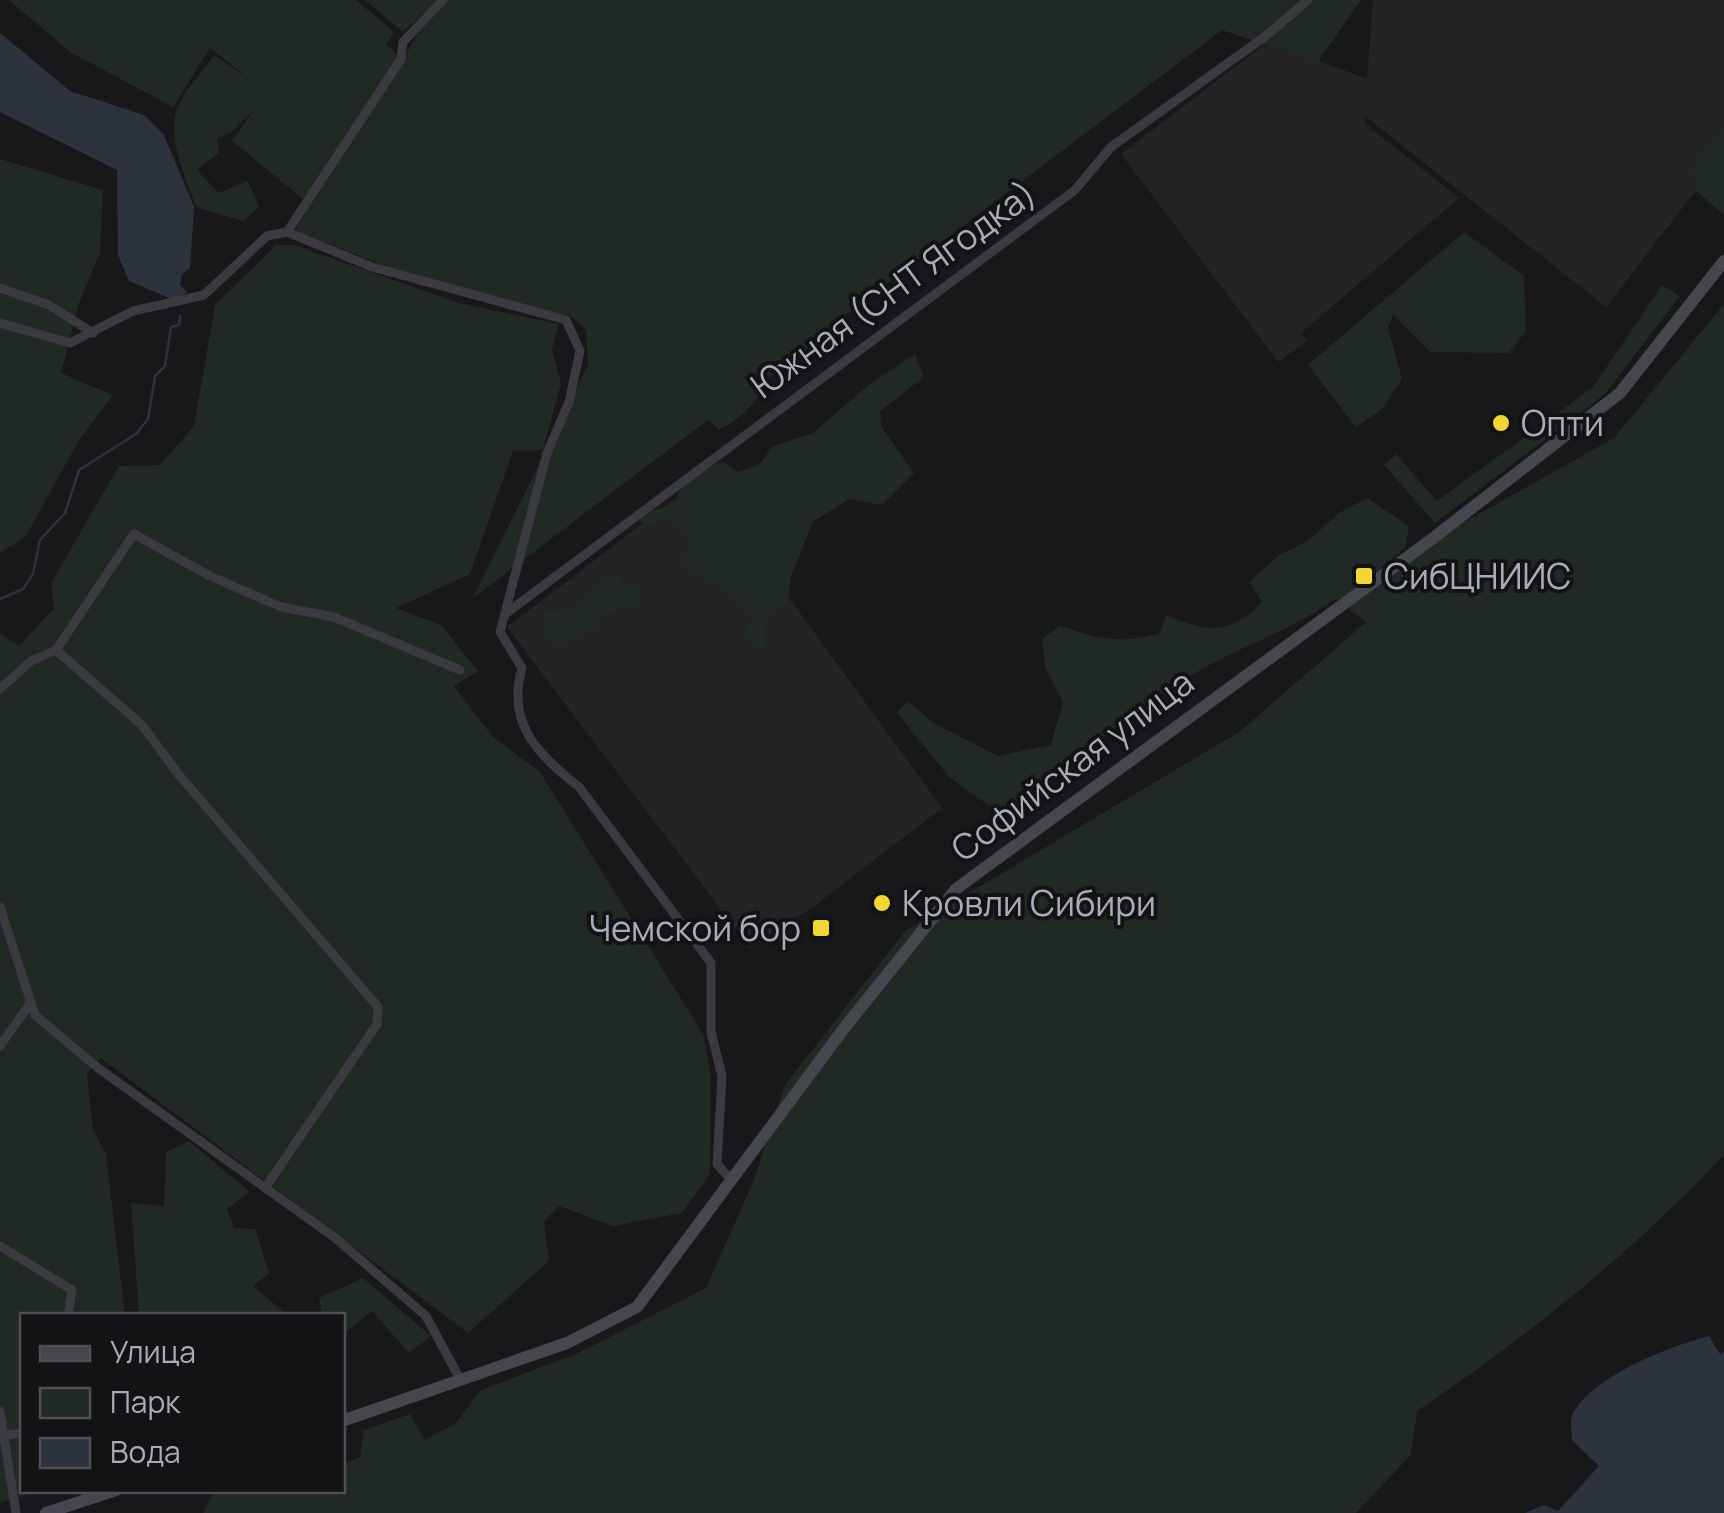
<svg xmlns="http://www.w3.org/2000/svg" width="1724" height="1513" font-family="Manrope,sans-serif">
	<rect width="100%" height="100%" fill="#181719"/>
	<!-- built -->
	<g fill="#242326">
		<path d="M 1373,0 L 1724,0 L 1724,154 L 1606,307 L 1365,116 L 1364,123 L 1459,198 L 1301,333 L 1307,341 L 1278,362 L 1121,154 L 1269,41 L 1367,79 Z"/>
		<path d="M 702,478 L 942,808 L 813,907 L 750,948 L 507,627 Z"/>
	</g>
	<!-- green -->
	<g fill="#212924">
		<path d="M 9,0 L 356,0 L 394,32 L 386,44 L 403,61 L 415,37 L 447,0 L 1361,0 L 1317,63 L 1222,30 L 818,336 L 791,369 L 770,376 C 761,399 741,419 719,430 L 708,420 L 473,598 L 588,365 L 586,330 L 571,316 L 455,293 L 295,231 L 308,203 L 232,141 L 253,111 L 229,134 L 217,138 L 219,153 L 197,170 L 219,193 L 248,181 L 259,207 L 243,221 L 196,207 C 184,172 160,128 185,93 C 194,80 205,69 214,55 L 249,79 L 210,48 L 173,107 L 70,52 Z"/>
		<path d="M 365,0 L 438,0 L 403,32 Z"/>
		<path d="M 1724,124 L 1724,215 L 1693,188 L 1698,180 L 1688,170 Z"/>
		<path d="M 0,159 L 103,190 L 100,253 L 79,303 L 61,373 L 113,395 L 78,442 L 26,536 L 0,553 Z"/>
		<path d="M 1464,232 L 1524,276 L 1526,331 L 1509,353 L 1430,352 L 1393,315 L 1388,328 L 1402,379 L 1381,410 L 1356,427 L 1308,365 Z"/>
		<path d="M 276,245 L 294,245 L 459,303 L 559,324 L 552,350 L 561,383 L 543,450 L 513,451 L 470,574 L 396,608 L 441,625 L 478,671 L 454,686 L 493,737 L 540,772 L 703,1034 L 711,1074 L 710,1174 L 682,1213 L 613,1226 L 559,1206 L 544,1221 L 549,1261 L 468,1333 L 101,1058 L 87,1073 L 93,1129 L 106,1154 L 125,1315 L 22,1316 L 22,1490 L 39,1491 L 0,1503 L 0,634 L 19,646 L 54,608 L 51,583 L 119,466 L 160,465 L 194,426 L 215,305 Z"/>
		<path d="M 1662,285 L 1680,296 L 1605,394 L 1435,523 L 1384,465 L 1396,454 L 1437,501 L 1593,387 Z"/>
		<path d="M 1724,304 L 1724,1155 C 1628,1256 1532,1333 1417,1411 L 1411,1455 L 1356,1513 L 203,1513 L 213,1494 L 224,1491 L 342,1490 L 343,1464 L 360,1457 L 364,1430 L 410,1414 L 425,1440 L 456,1423 L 481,1390 L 576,1354 L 706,1288 L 753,1182 L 785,1085 L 905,931 L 1239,732 L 1366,622 L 1335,599 C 1291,631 1240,646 1194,674 C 1127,714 1066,769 1005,817 L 949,777 L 897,713 L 907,701 L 934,723 L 998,756 L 1051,745 L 1063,702 L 1045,667 L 1042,639 L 1060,625 C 1096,640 1122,644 1160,633 L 1166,615 C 1206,633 1231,635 1262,602 L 1249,582 L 1279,555 L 1308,541 L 1339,513 L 1367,498 L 1409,526 L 1405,548 L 1377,571 L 1614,438 Z"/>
		<path d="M 915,354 L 924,377 L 880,411 L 881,426 L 914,473 L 882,505 L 849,499 L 813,522 L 791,576 L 788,604 L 766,617 L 764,648 L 753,648 L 744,639 L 751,616 C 731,592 712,580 682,570 L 679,558 L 690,541 L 672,521 L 647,526 L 639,520 L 646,512 L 675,504 C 680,479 701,466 724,462 L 738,472 L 759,465 L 773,446 L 813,433 L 871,383 Z"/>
		<path d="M 615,570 L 622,584 L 638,583 L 644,594 L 639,607 L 602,615 L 603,626 C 586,629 574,645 556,649 L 552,639 L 542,638 L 544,611 L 565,613 Z"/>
		<path d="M 189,1141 L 250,1192 L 227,1209 L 234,1228 L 255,1229 L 269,1273 L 253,1286 L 288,1315 L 139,1315 L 131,1203 L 164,1206 L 166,1152 Z"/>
		<path d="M 363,1278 L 431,1336 L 409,1353 L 372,1311 L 343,1335 L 342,1316 L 322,1315 L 319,1298 Z"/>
	</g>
	<!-- water -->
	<g fill="#2d333d">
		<path d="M 0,33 L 70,91 L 144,115 L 164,135 L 194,207 L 190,268 L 182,274 L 180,285 L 187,292 L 174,300 L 129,281 L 118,255 L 117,170 L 0,112 Z"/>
		<path d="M 1709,1336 L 1720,1354 L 1724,1352 L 1724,1513 L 1525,1513 L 1544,1505 L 1558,1511 L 1599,1466 L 1572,1440 C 1572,1433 1570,1422 1572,1416 C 1588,1378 1672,1345 1709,1336 Z"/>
	</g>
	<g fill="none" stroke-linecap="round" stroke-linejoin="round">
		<!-- stream -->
		<path stroke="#2d333d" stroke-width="2.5" d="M 0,599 L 23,589 L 33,574 L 40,540 L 65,513 L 79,470 L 136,434 L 148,419 L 155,376 L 165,366 L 171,327 L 179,325 L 180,316"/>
		<!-- minor -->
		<g stroke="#3a3a40" stroke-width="9">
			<path d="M 443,0 L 403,42 L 401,59 L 287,232 L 372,267 L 566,320 L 580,351 L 569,402 L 547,453 L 500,632 L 522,668 C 506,723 537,754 579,787 L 711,963 L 711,1032 L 722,1076 L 717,1164 L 732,1181"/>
			<path d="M 0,288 L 49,305 L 93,333"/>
			<path d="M 0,323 L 70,343 L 133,311 L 204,295 L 267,236 L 287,232"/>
			<path d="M 505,614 L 1075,190 L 1111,147 L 1267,35 L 1308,0"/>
			<path d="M 56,650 L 142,725 L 179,775 L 378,1007 L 377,1024 L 265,1188"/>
			<path d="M 0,689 L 31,661 L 56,650 L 134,534 L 208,575 L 281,607 L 334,617 L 460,670"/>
			<path d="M 0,907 L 35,1015 L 98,1068 L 334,1237 L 426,1316 L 461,1381"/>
			<path d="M 0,1046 L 31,1002"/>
			<path d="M 0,1246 L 72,1290 L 68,1316"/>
			<path d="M 0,1411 L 16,1513"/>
			<path d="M 5,1435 L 22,1433"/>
		</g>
		<!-- secondary -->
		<g stroke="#46474e" stroke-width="12">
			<path d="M 342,1421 L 567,1343 L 637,1307 L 845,1027 L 956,889 L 1432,539 L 1620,393 L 1724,261"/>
			<path d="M 46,1513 L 116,1490"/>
		</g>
	</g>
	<!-- markers -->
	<g fill="#f2d636" stroke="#131214" stroke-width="4">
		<circle cx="1501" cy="423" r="10"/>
		<rect x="1354" y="566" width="20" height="20" rx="5"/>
		<circle cx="882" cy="903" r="10"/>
		<rect x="811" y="918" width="20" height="20" rx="5"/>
	</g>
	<g text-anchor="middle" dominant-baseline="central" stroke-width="8" stroke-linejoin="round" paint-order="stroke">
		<!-- street labels -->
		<g font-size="35" fill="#a9abb9" stroke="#131214">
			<text transform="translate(893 289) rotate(-36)">Южная (СНТ Ягодка)</text>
			<text transform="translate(1072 765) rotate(-37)">Софийская улица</text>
		</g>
		<!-- poi labels -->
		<g font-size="35" fill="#a9abb9" stroke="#131214" text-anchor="start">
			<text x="1521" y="423">Опти</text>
			<text x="1384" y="576">СибЦНИИС</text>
			<text x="902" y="903">Кровли Сибири</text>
			<text x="801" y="928" text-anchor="end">Чемской бор</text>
		</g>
	</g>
	<!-- legend -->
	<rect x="20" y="1313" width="325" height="180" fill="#131214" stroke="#4f4f56" stroke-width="2.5"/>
	<rect x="40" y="1346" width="50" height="15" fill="#46474e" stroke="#4f4f56" stroke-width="2.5"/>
	<text x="110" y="1363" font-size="30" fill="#a9abb9">Улица</text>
	<rect x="40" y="1388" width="50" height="30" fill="#212924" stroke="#4f4f56" stroke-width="2.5"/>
	<text x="110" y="1413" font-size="30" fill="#a9abb9">Парк</text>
	<rect x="40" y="1438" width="50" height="30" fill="#2d333d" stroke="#4f4f56" stroke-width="2.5"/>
	<text x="110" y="1463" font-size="30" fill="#a9abb9">Вода</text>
</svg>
